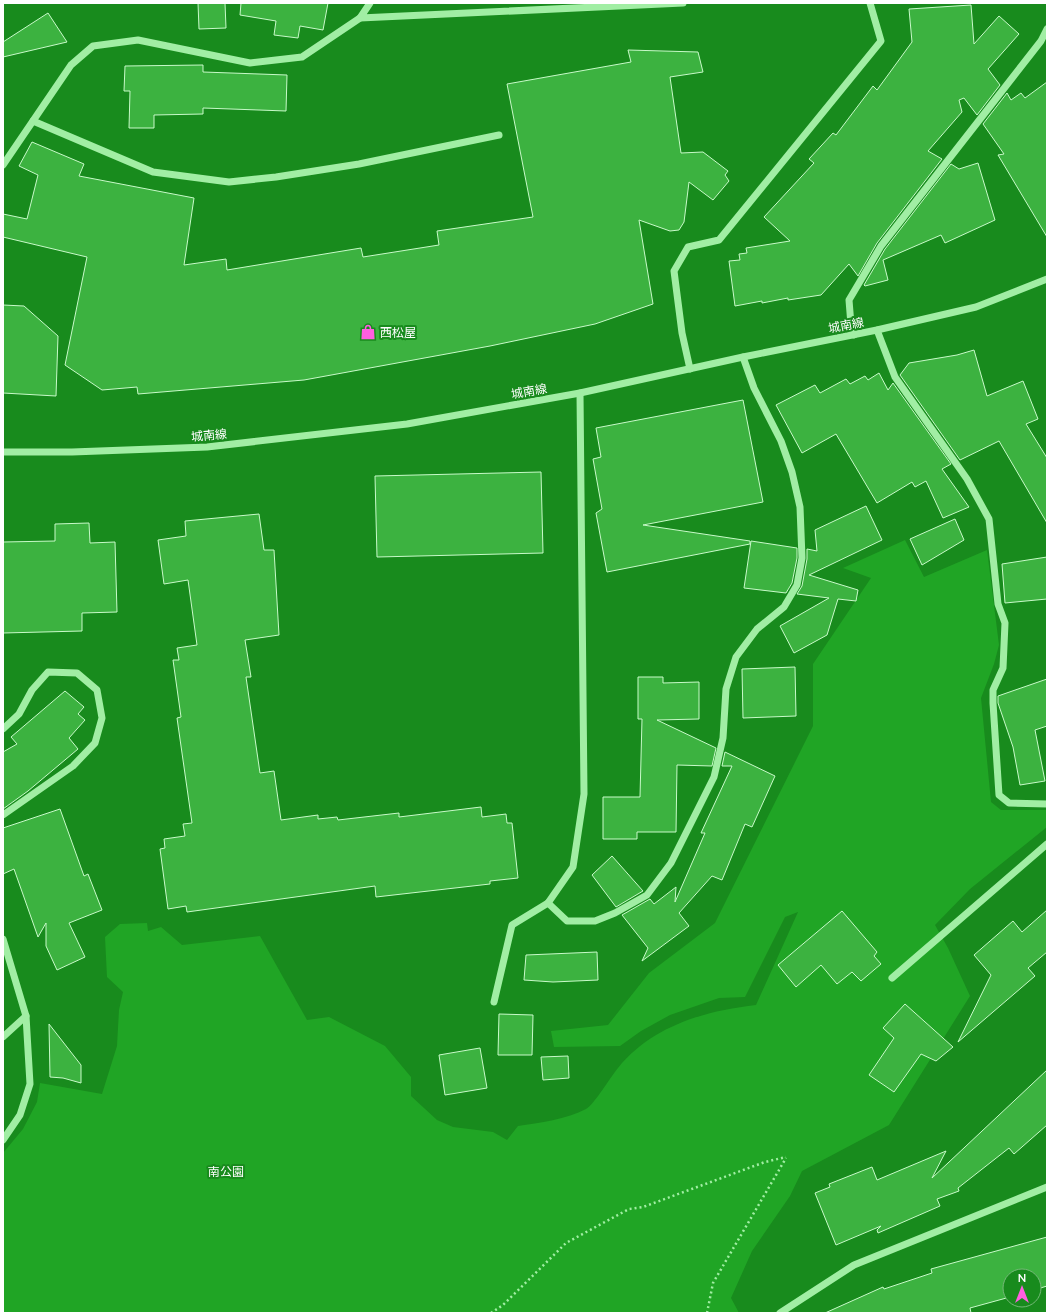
<svg xmlns="http://www.w3.org/2000/svg" width="1050" height="1316" font-family="Lato,'Noto Sans JP',sans-serif">
	<rect width="100%" height="100%" fill="#188b1d"/>
	<!-- green -->
	<path fill="#20a525" d="M 905,540 L 924,577 L 987,550 L 999,645 L 994,664 L 981,698 L 991,802 L 1001,810 L 1047,810 L 1047,827 L 970,889 L 935,925 L 948,948 L 970,996 L 889,1125 L 802,1171 L 790,1196 L 752,1251 L 731,1298 L 739,1313 L 3,1313 L 3,1153 L 23,1129 L 37,1102 L 40,1083 L 102,1094 L 117,1046 L 119,1010 L 123,992 L 107,977 L 105,937 L 120,924 L 147,923 L 148,931 L 161,927 L 182,945 L 260,936 L 307,1020 L 329,1017 L 385,1046 L 411,1077 L 411,1096 L 437,1120 L 453,1127 L 493,1132 L 507,1140 L 518,1126 C 539,1123 567,1119 586,1109 C 594,1105 611,1076 618,1068 C 652,1026 704,1011 756,1005 L 798,912 L 785,917 L 745,997 L 719,998 L 670,1015 L 641,1031 L 620,1046 L 554,1047 L 551,1031 L 608,1025 L 649,973 L 715,923 L 813,726 L 813,664 L 871,578 L 843,568 Z"/>
	<!-- building -->
	<g fill="#3cb240" stroke="#c8fac9">
		<path d="M 198,3 L 225,3 L 226,28 L 199,29 Z"/>
		<path d="M 241,3 L 328,3 L 323,30 L 300,26 L 298,38 L 274,35 L 276,21 L 240,15 Z"/>
		<path d="M 971,5 L 974,44 L 999,16 L 1019,34 L 988,69 L 1000,85 L 977,115 L 964,98 L 959,100 L 962,112 L 928,151 L 942,159 L 877,243 L 858,276 L 849,264 L 821,295 L 788,300 L 788,298 L 762,303 L 762,301 L 735,306 L 729,261 L 740,260 L 739,254 L 747,253 L 746,248 L 790,241 L 764,217 L 814,163 L 809,159 L 833,133 L 836,135 L 873,86 L 877,90 L 912,42 L 909,9 Z"/>
		<path d="M 48,13 L 67,42 L 3,57 L 3,42 Z"/>
		<path d="M 628,50 L 698,52 L 703,72 L 670,77 L 681,153 L 703,152 L 728,171 L 725,175 L 729,181 L 713,200 L 689,182 L 684,222 L 679,230 L 670,231 L 639,220 L 653,304 L 595,324 L 490,346 L 304,380 L 138,394 L 137,387 L 102,390 L 65,365 L 87,257 L 3,237 L 3,214 L 27,219 L 38,175 L 19,166 L 32,142 L 84,164 L 79,176 L 194,198 L 184,265 L 226,259 L 227,270 L 361,248 L 363,257 L 439,245 L 437,231 L 533,217 L 507,84 L 631,62 Z"/>
		<path d="M 203,65 L 203,72 L 287,75 L 286,111 L 203,108 L 203,114 L 154,115 L 154,128 L 129,128 L 130,91 L 124,91 L 125,66 Z"/>
		<path d="M 1047,82 L 1047,237 L 998,155 L 1004,154 L 983,124 L 1007,93 L 1011,100 L 1021,93 L 1025,98 Z"/>
		<path d="M 978,163 L 995,220 L 945,243 L 941,235 L 883,260 L 888,280 L 865,286 L 864,285 L 885,249 L 951,164 L 959,169 Z"/>
		<path d="M 3,305 L 24,306 L 58,336 L 56,396 L 3,393 Z"/>
		<path d="M 974,350 L 987,396 L 1023,381 L 1038,419 L 1026,424 L 1047,458 L 1047,523 L 999,441 L 960,460 L 900,375 L 909,363 L 957,355 Z"/>
		<path d="M 879,373 L 888,390 L 893,383 L 951,464 L 942,469 L 969,507 L 943,518 L 926,481 L 915,487 L 912,482 L 877,503 L 836,434 L 802,453 L 776,405 L 815,385 L 820,393 L 846,379 L 850,384 L 865,376 L 868,380 Z"/>
		<path d="M 743,400 L 763,502 L 643,525 L 750,541 L 750,544 L 607,572 L 596,513 L 602,509 L 593,459 L 601,457 L 596,428 Z"/>
		<path d="M 541,472 L 543,553 L 377,557 L 375,476 Z"/>
		<path d="M 866,506 L 882,540 L 809,575 L 858,590 L 856,601 L 838,599 L 827,635 L 794,653 L 780,626 L 829,598 L 797,594 L 802,586 L 807,559 L 807,549 L 817,551 L 815,530 Z"/>
		<path d="M 259,514 L 264,550 L 274,550 L 279,635 L 245,640 L 251,677 L 246,677 L 260,773 L 274,771 L 281,820 L 318,815 L 318,819 L 337,817 L 338,820 L 399,813 L 399,817 L 481,807 L 482,817 L 506,814 L 507,823 L 512,823 L 518,878 L 490,881 L 490,884 L 376,897 L 375,886 L 187,912 L 186,906 L 168,909 L 160,849 L 165,848 L 164,839 L 185,836 L 183,824 L 192,823 L 177,718 L 181,717 L 173,660 L 179,660 L 177,648 L 197,645 L 188,580 L 164,584 L 158,540 L 186,536 L 185,521 Z"/>
		<path d="M 955,519 L 964,540 L 922,565 L 910,539 Z"/>
		<path d="M 89,523 L 90,543 L 115,542 L 117,612 L 82,613 L 82,631 L 3,633 L 3,542 L 55,541 L 55,524 Z"/>
		<path d="M 751,541 L 797,548 L 797,558 L 792,583 L 786,593 L 744,588 Z"/>
		<path d="M 1047,557 L 1047,599 L 1005,603 L 1002,564 Z"/>
		<path d="M 795,667 L 796,716 L 743,718 L 742,669 Z"/>
		<path d="M 638,677 L 663,677 L 663,683 L 699,682 L 699,719 L 657,720 L 716,748 L 712,766 L 677,765 L 676,832 L 637,832 L 637,839 L 603,839 L 603,797 L 640,797 L 642,719 L 638,719 Z"/>
		<path d="M 1047,679 L 1047,726 L 1035,730 L 1045,781 L 1020,785 L 1013,747 L 998,703 L 998,696 Z"/>
		<path d="M 65,691 L 84,707 L 78,714 L 85,720 L 69,738 L 78,749 L 28,791 L 3,809 L 3,752 L 17,744 L 11,737 Z"/>
		<path d="M 725,752 L 775,776 L 752,827 L 745,824 L 722,880 L 712,876 L 679,913 L 689,926 L 642,961 L 648,948 L 622,915 L 650,899 L 654,904 L 676,887 L 675,902 L 705,833 L 701,833 L 732,766 L 722,766 Z"/>
		<path d="M 60,809 L 84,876 L 88,874 L 102,910 L 69,923 L 85,957 L 57,970 L 46,946 L 46,923 L 38,937 L 14,869 L 3,874 L 3,828 Z"/>
		<path d="M 612,856 L 643,891 L 616,907 L 592,875 Z"/>
		<path d="M 1047,910 L 1047,952 L 1028,968 L 1035,976 L 958,1042 L 991,975 L 974,955 L 1013,921 L 1022,932 Z"/>
		<path d="M 842,911 L 877,952 L 874,956 L 881,964 L 861,981 L 852,972 L 837,984 L 821,965 L 796,987 L 778,965 Z"/>
		<path d="M 597,952 L 598,980 L 553,982 L 524,980 L 526,955 Z"/>
		<path d="M 905,1004 L 953,1047 L 936,1061 L 921,1054 L 894,1092 L 869,1075 L 894,1038 L 883,1028 Z"/>
		<path d="M 499,1014 L 533,1015 L 532,1055 L 498,1055 Z"/>
		<path d="M 49,1024 L 81,1065 L 81,1083 L 63,1078 L 50,1077 Z"/>
		<path d="M 480,1048 L 487,1088 L 445,1095 L 439,1055 Z"/>
		<path d="M 568,1056 L 569,1078 L 543,1080 L 541,1057 Z"/>
		<path d="M 1047,1070 L 1047,1125 L 1014,1154 L 1009,1148 L 958,1188 L 959,1191 L 937,1199 L 940,1206 L 878,1233 L 877,1230 L 881,1226 L 836,1245 L 815,1193 L 830,1187 L 829,1184 L 872,1167 L 877,1180 L 946,1151 L 932,1178 Z"/>
		<path d="M 1047,1237 L 1047,1286 L 1034,1290 L 1034,1276 L 1010,1276 L 1010,1297 L 970,1308 L 971,1313 L 825,1313 L 883,1287 L 884,1289 L 932,1273 L 931,1269 Z"/>
	</g>
	<g fill="none" stroke-linecap="round" stroke-linejoin="round">
		<!-- path -->
		<g stroke="#a1eea4" stroke-width="2.5" stroke-dasharray="2 3" stroke-linecap="butt">
			<path d="M 491,1313 L 503,1305 L 566,1243 L 629,1209 L 643,1207 L 765,1162 L 786,1157"/>
			<path d="M 707,1313 L 713,1283 L 786,1158"/>
		</g>
		<!-- minor -->
		<g stroke="#a1eea4" stroke-width="7">
			<path d="M 370,3 L 360,18 L 683,3"/>
			<path d="M 33,121 L 153,172 L 229,182 L 276,177 L 359,164 L 499,135"/>
			<path d="M 3,165 L 71,65 L 93,46 L 138,40 L 250,63 L 302,57 L 360,18"/>
			<path d="M 877,330 L 895,377 L 967,479 L 989,519 L 998,604 L 1005,623 L 1003,668 L 993,690 L 993,703 L 999,795 L 1009,803 L 1047,804"/>
			<path d="M 854,335 L 851,325 L 849,300 L 881,246 L 1041,41 L 1047,29"/>
			<path d="M 690,369 L 682,333 L 674,271 L 688,247 L 719,240 L 881,41 L 870,3"/>
			<path d="M 3,452 L 72,452 L 207,447 L 407,424 L 580,393 L 743,357 L 877,330 L 976,307 L 1047,279"/>
			<path d="M 3,729 L 19,714 L 32,690 L 48,672 L 77,673 L 97,690 L 102,718 L 95,743 L 73,766 L 3,815"/>
			<path d="M 548,903 L 567,921 L 595,921 L 615,913 L 647,895 L 671,863 L 714,777 L 723,738 L 726,689 L 736,657 L 757,629 L 784,607 L 797,585 L 802,558 L 800,507 L 792,472 L 781,441 L 754,388 L 743,357"/>
			<path d="M 3,939 L 26,1016 L 3,1037"/>
			<path d="M 892,978 L 1047,844"/>
			<path d="M 494,1002 L 512,925 L 548,903 L 573,867 L 584,794 L 580,393"/>
			<path d="M 3,1140 L 20,1115 L 30,1084 L 26,1016"/>
			<path d="M 780,1313 L 854,1265 L 1047,1187"/>
		</g>
	</g>
	<!-- icons -->
	<defs>
		<g id="shop-bare" transform="scale(1.2)"><path d="M-5-2.5h2.3a2.7 3.5 0 0 1 5.4 0H5L5.5 6h-11ZM-1.5-2.5h3a1.5 2.3 0 0 0-3 0Z" fill="#ff5fe0" stroke="#188b1d" stroke-width="2.5" paint-order="stroke"/></g>
	</defs>
	<g fill-rule="evenodd">
		<use href="#shop-bare" x="368" y="332"/>
	</g>
	<g text-anchor="middle" dominant-baseline="central" stroke-width="4" stroke-linejoin="round" paint-order="stroke">
		<!-- street labels -->
		<g font-size="12" fill="#fff" stroke="#188b1d">
			<text transform="translate(846 325) rotate(-11)">城南線</text>
			<text transform="translate(529 391) rotate(-10)">城南線</text>
			<text transform="translate(209 435) rotate(-5)">城南線</text>
		</g>
		<!-- poi labels -->
		<g font-size="12" fill="#fff" stroke="#188b1d" text-anchor="start">
			<text x="380" y="332">西松屋</text>
		</g>
		<!-- park labels -->
		<g font-size="12" fill="#fff" stroke="#188b1d">
			<text x="226" y="1171">南公園</text>
		</g>
	</g>
	<!-- border -->
	<rect width="1050" height="1316" fill="none" stroke="#ffffff" stroke-width="8"/>
	<!-- north arrow -->
	<g transform="translate(1022 1288)"><circle r="19" fill="#188b1d" stroke="#74b977"/>
	<path d="M0-3L7 15L0 10L-7 15Z" fill="#ff5fe0"/>
	<text y="-6" font-size="11" font-weight="bold" text-anchor="middle" fill="#ffffff">N</text>
	</g>
</svg>
